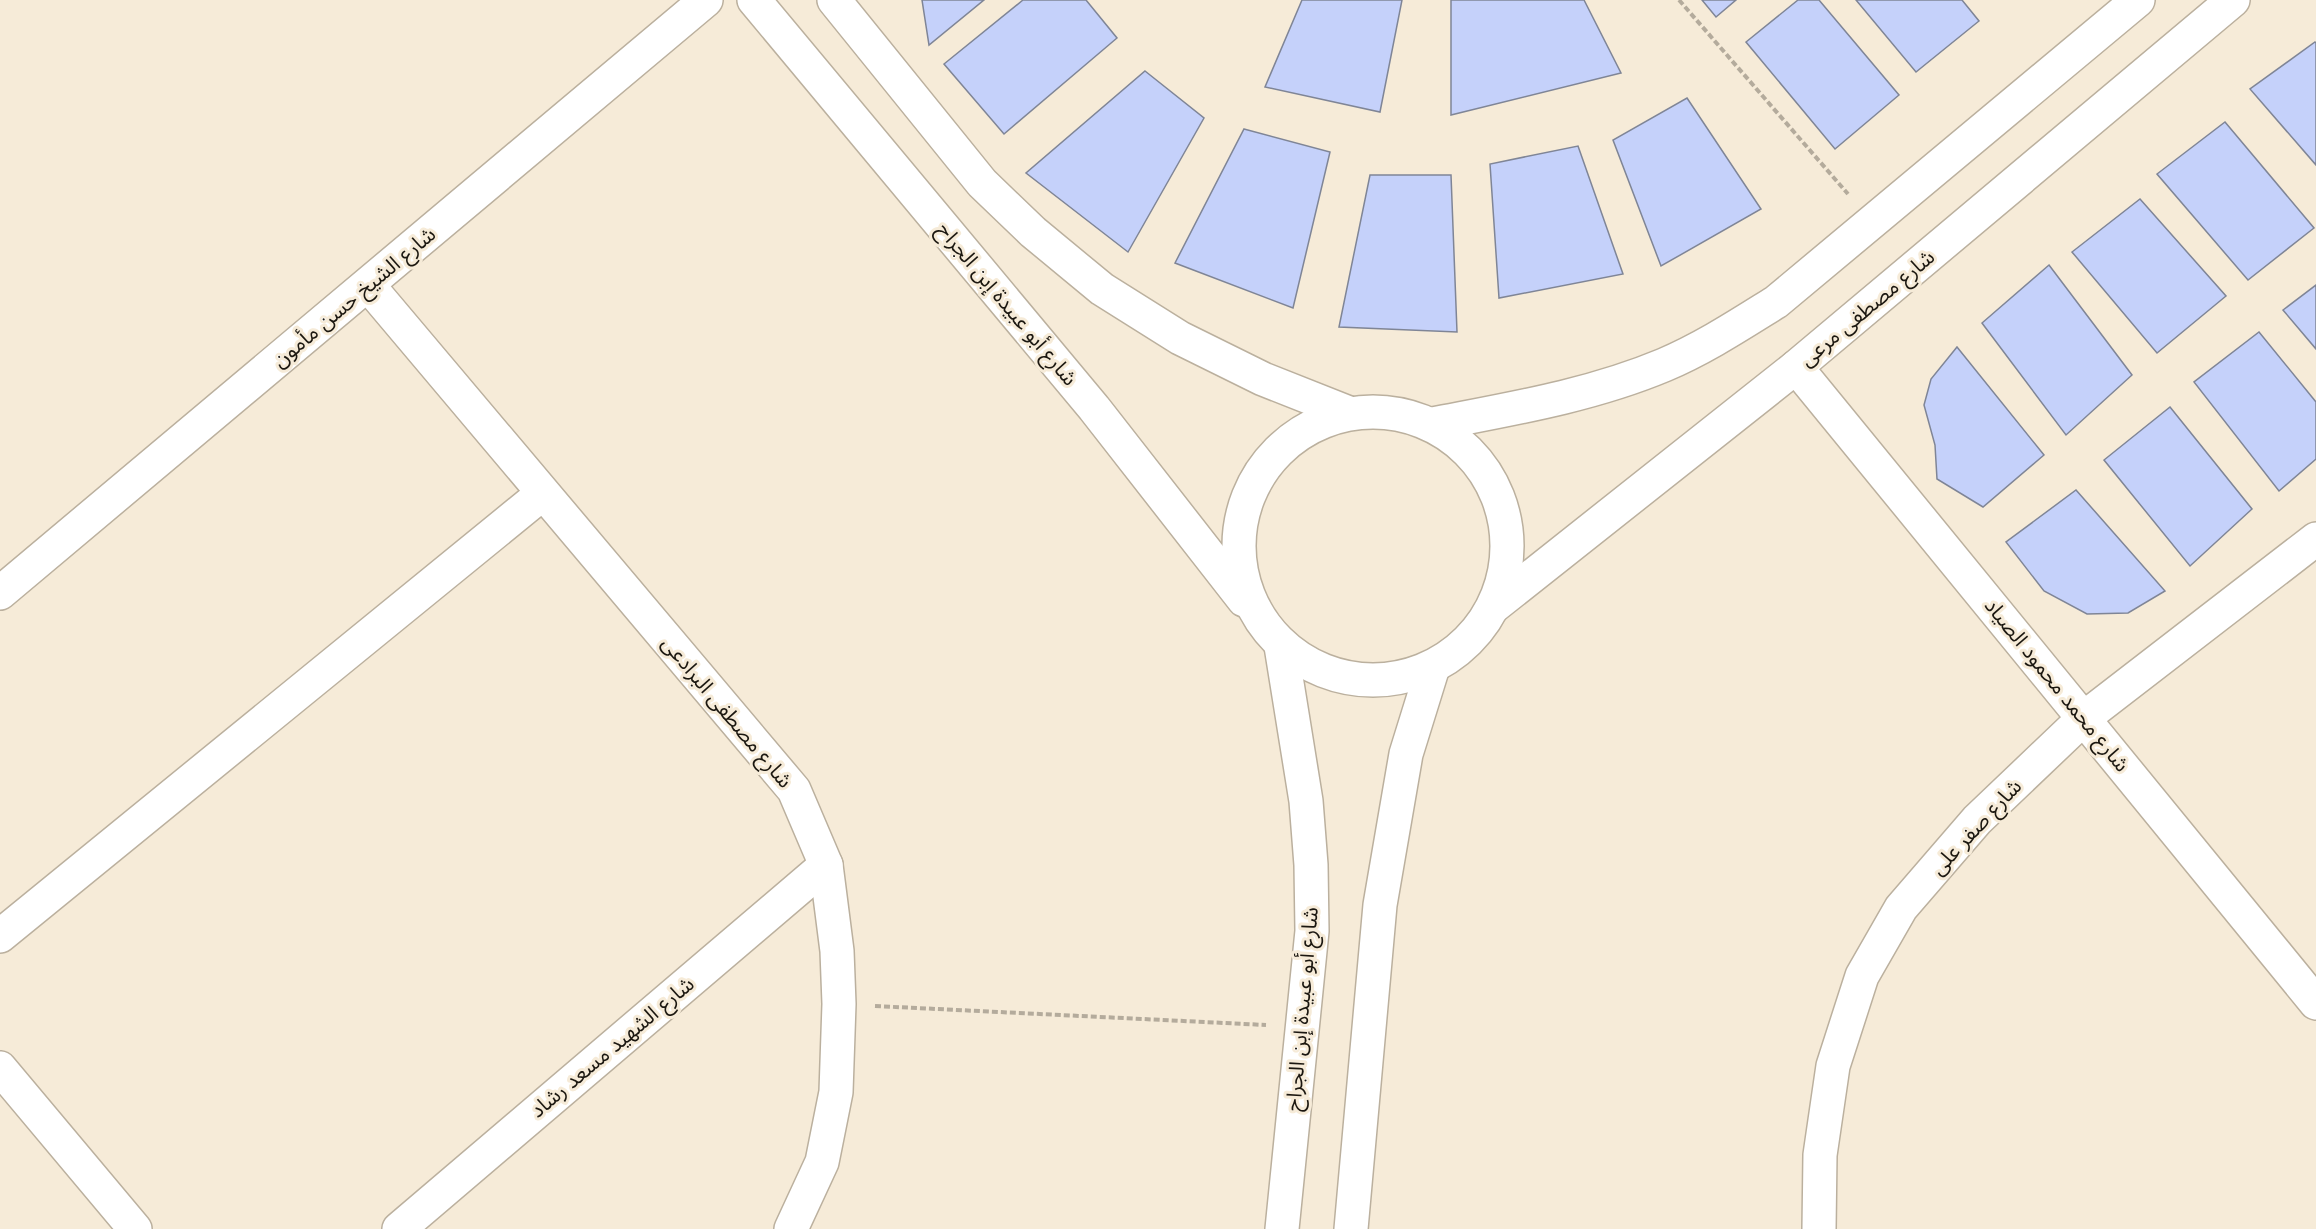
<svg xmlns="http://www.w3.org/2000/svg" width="2316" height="1229" font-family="'DM Sans','Noto Sans Arabic',sans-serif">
	<rect width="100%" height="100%" fill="#f6ebd8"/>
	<!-- building -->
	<g fill="#c5d1fa" stroke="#7f8596" stroke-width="1.5">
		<path d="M 922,0 L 984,0 L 929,45 Z"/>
		<path d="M 1023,0 L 1086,0 L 1117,38 L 1004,134 L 944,64 Z"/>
		<path d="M 1302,0 L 1402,0 L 1380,112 L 1265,87 Z"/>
		<path d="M 1451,0 L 1584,0 L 1621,73 L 1451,115 Z"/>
		<path d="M 1702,0 L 1736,0 L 1716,17 Z"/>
		<path d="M 1798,0 L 1819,0 L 1899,95 L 1835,149 L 1746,42 Z"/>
		<path d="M 1856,0 L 1962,0 L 1979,21 L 1916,72 Z"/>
		<path d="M 2315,42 L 2316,43 L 2316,165 L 2250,89 Z"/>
		<path d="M 1145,71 L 1204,118 L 1128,252 L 1026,173 Z"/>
		<path d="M 1687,98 L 1761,209 L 1661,266 L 1613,140 Z"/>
		<path d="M 2225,122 L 2314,228 L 2248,280 L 2157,174 Z"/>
		<path d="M 1244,129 L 1330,152 L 1293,308 L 1175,263 Z"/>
		<path d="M 1578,146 L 1623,274 L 1499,298 L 1490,164 Z"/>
		<path d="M 1370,175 L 1451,175 L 1457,332 L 1339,327 Z"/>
		<path d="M 2140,199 L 2226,296 L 2157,353 L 2072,252 Z"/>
		<path d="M 2049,265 L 2132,375 L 2066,435 L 1982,323 Z"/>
		<path d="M 2316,285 L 2316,349 L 2283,310 Z"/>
		<path d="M 2259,332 L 2316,402 L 2316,459 L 2279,491 L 2194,382 Z"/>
		<path d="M 1957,347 L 2044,455 L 1983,507 L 1937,479 L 1935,445 L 1924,405 L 1931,379 Z"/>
		<path d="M 2170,407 L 2252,509 L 2190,566 L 2104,460 Z"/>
		<path d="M 2076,490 L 2165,591 L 2128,613 L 2087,614 L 2044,591 L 2006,542 Z"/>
	</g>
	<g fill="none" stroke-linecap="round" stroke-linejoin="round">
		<!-- minor casing -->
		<g stroke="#bbb09e" stroke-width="36">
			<g id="minor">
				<path d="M 754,0 L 1094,408 L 1244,600"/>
				<path d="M 834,0 L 982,183 L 1033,232 L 1102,289 L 1180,338 L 1263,379 L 1349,413"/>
				<path d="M 368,285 L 794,790 L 826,865 L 837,951 L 839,1004 L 836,1092 L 822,1162 L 791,1229"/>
				<path d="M 1796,367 L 2316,1003"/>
				<circle cx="1373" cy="546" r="134"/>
				<path d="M 1433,424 C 1510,409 1590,396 1664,365 C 1704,348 1739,325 1776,302 L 2138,0"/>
				<path d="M 0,593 L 706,0"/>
				<path d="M 1493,607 L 1796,367 L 2233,0"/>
				<path d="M 1281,646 L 1306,801 L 1311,865 L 1312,931 L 1282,1229"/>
				<path d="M 0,936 L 542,494"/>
				<path d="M 0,1068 L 135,1229"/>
				<path d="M 399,1229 L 826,865"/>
				<path d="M 1351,1229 L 1380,905 L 1406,754 L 1433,667"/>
				<path d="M 1819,1229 L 1820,1155 L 1833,1066 L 1862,976 L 1901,908 L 1977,820 L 2084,718 L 2316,539"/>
			</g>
		</g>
		<!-- path -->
		<g stroke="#b4ab9c" stroke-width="4" stroke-dasharray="6 3" stroke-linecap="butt">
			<path d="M 1679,0 L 1848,194"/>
			<path d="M 875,1006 L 1266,1025"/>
		</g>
		<!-- minor -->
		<use href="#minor" stroke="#fff" stroke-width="33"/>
	</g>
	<g text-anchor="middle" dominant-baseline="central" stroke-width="6" stroke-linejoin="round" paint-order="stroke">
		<!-- street labels -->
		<g font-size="21" fill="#1b1710" stroke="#f6ebd8">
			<text transform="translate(354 297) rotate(-40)">شارع الشيخ حسن مأمون</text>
			<text transform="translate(1007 304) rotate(50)">شارع أبو عبيدة إبن الجراح</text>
			<text transform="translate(1867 308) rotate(-40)">شارع مصطفى مرعى</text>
			<text transform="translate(2057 685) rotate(51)">شارع محمد محمود الصياد</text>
			<text transform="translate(727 712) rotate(50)">شارع مصطفى البرادعى</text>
			<text transform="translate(1976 827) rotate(-47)">شارع صفر على</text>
			<text transform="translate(1302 1009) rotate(-85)">شارع أبو عبيدة إبن الجراح</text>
			<text transform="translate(612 1047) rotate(-40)">شارع الشهيد مسعد رشاد</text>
		</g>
	</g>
</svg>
